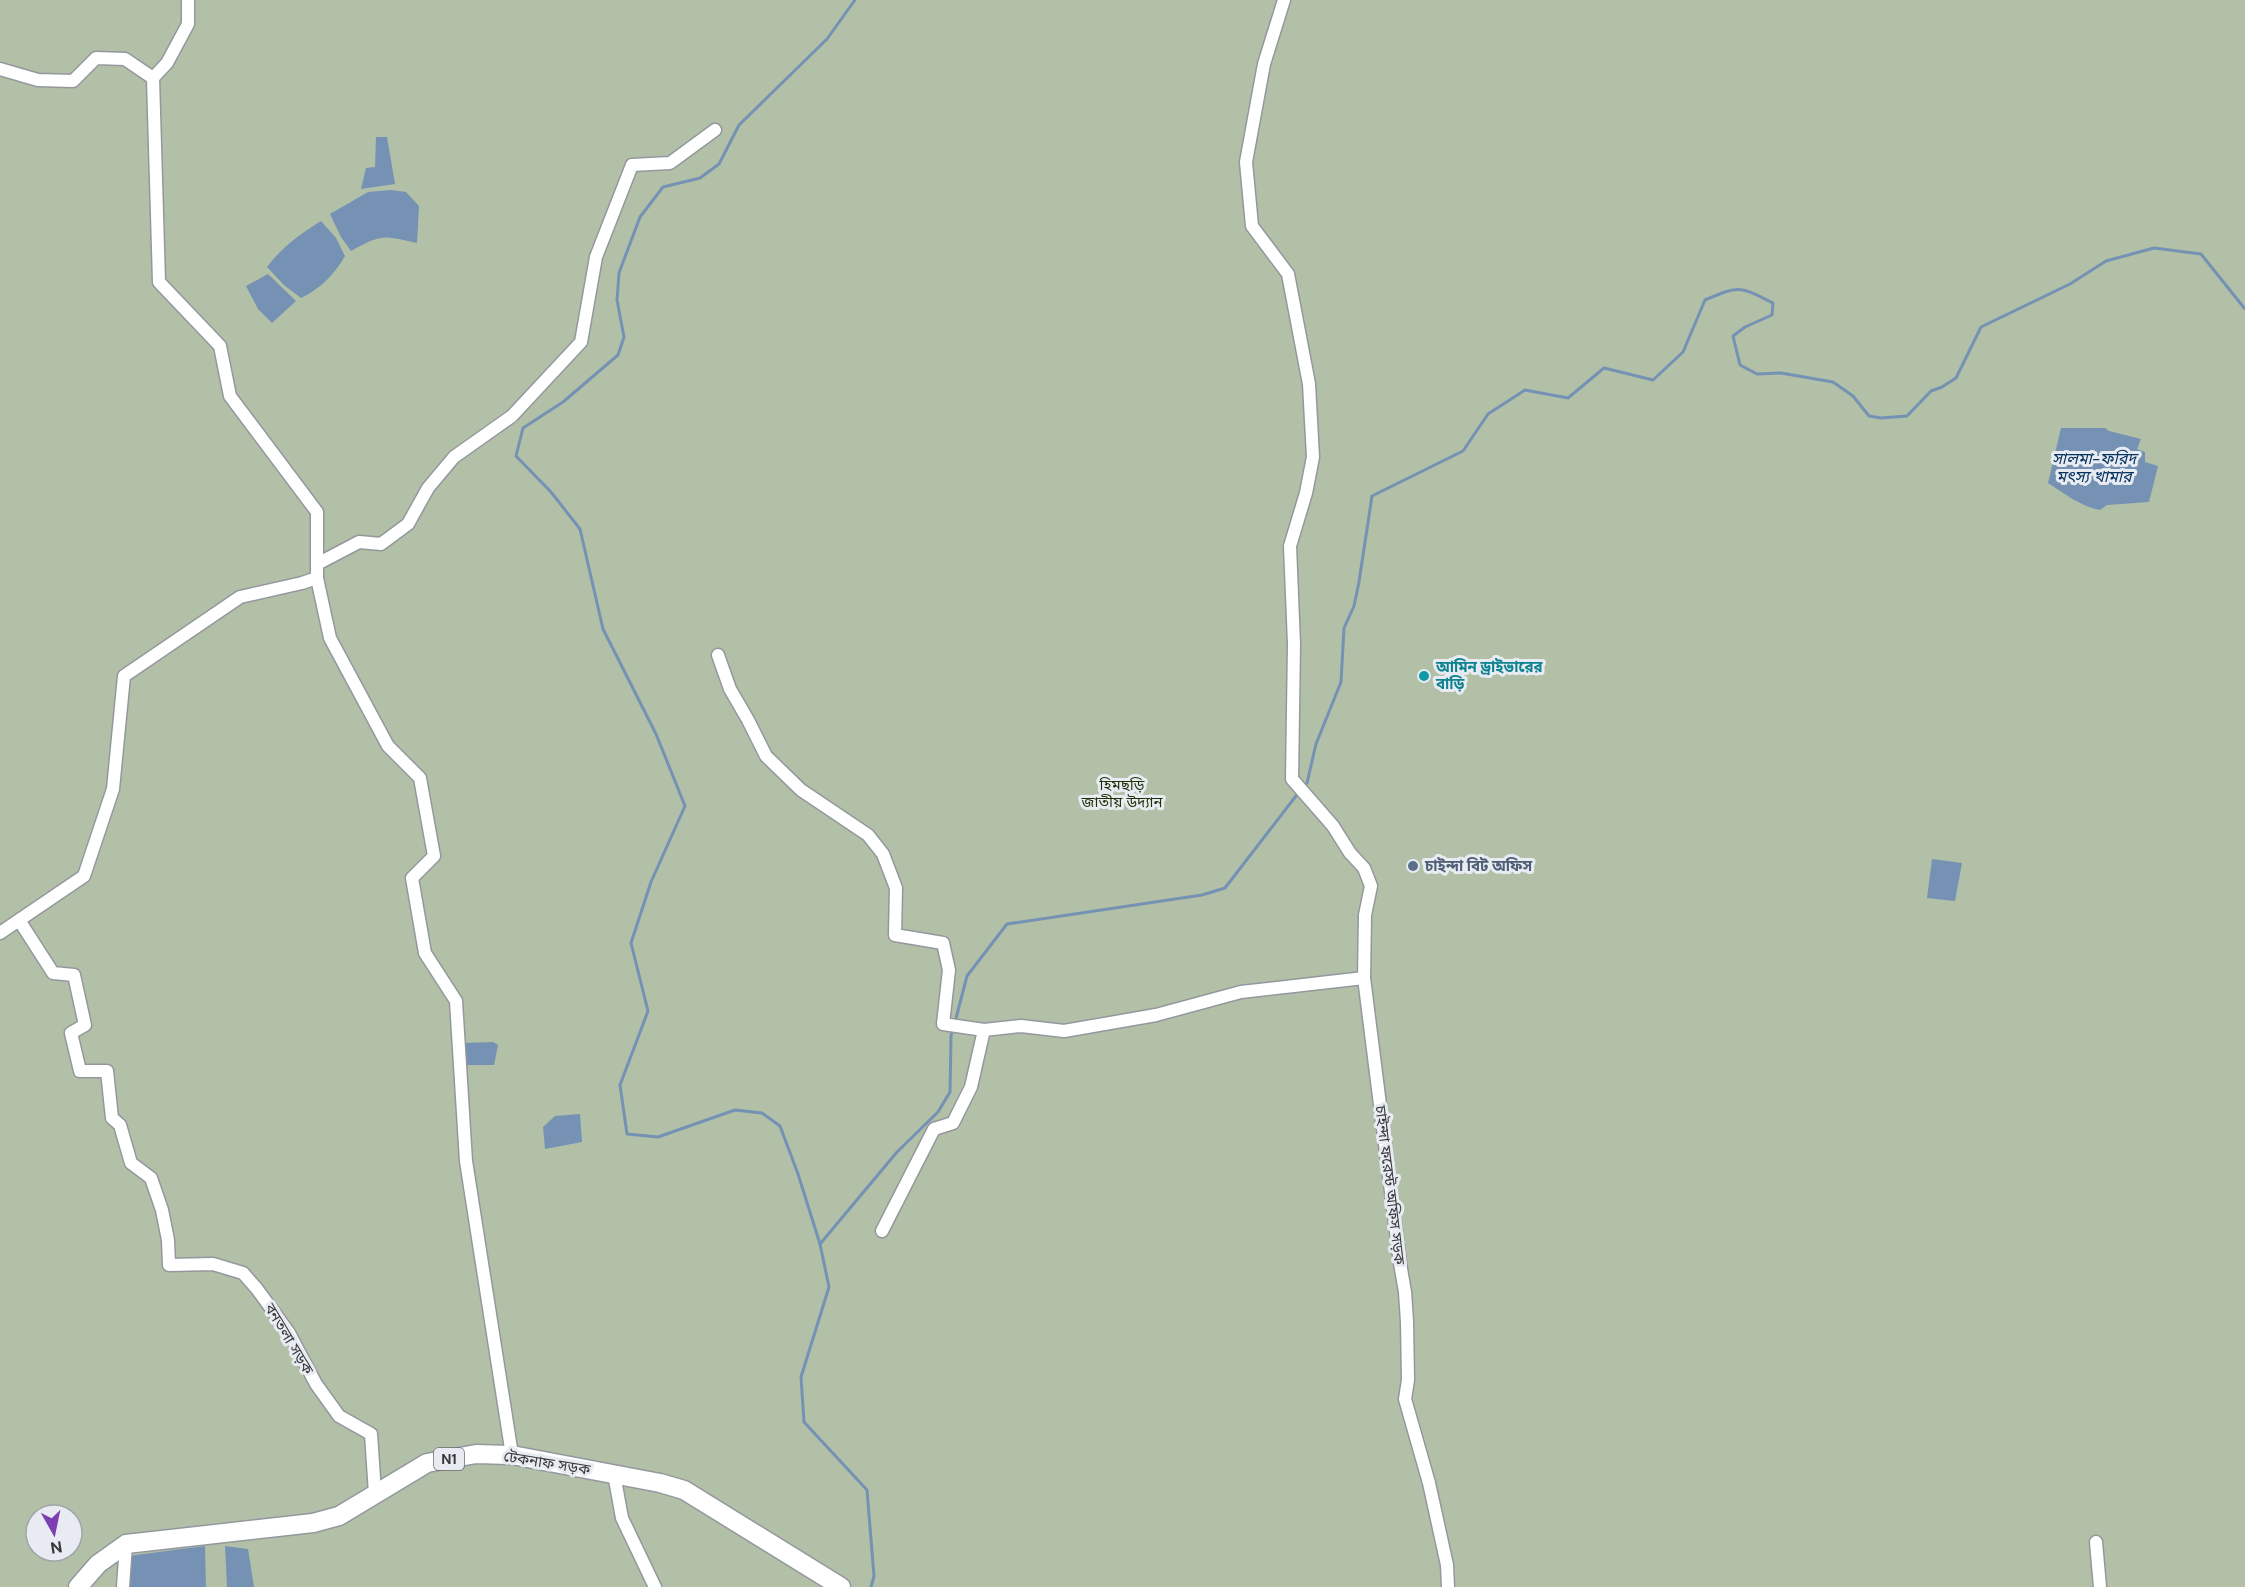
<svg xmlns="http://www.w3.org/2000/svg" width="2245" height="1587" font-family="'DM Sans','Noto Sans Bengali',sans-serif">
	<rect width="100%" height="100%" fill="#e8ecf2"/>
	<!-- green -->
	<path fill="#b1c0a6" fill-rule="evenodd" d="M 0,0 L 2245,0 L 2245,1587 L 0,1587 ZM 36,1515 L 72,1515 L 72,1551 L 36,1551 Z"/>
	<!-- water -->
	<g fill="#7592b5">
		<path d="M 376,137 L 387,137 L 395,184 L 361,189 L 366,168 L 375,167 Z"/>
		<path d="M 391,190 L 406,192 L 419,206 L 417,243 C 383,236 384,233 351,251 L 341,237 L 330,214 L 368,192 Z"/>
		<path d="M 321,221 L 336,238 L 345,256 C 334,275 320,289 301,298 L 284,285 L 267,267 C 282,247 300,234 321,221 Z"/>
		<path d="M 268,274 L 296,301 L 272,323 L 258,309 L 246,286 Z"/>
		<path d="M 2061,428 L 2105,428 L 2109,431 L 2141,439 L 2137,449 L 2145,452 L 2145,462 L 2158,466 L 2149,502 L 2107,505 L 2100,510 C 2080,506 2065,494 2048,483 Z"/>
		<path d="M 1932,859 L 1962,863 L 1955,901 L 1927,898 Z"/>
		<path d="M 493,1042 L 498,1045 L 494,1065 L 466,1065 L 463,1043 Z"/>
		<path d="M 580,1114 L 582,1142 L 545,1149 L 543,1127 L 555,1116 Z"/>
		<path d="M 205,1546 L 206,1587 L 126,1587 L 128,1556 Z"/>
		<path d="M 225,1546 L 248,1549 L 254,1587 L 227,1587 Z"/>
	</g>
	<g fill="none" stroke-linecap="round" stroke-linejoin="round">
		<!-- stream -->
		<g stroke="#7592b5" stroke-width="3">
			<path d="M 855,0 L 827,39 L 739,125 L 719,164 L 700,178 L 663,187 L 640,217 L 619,273 L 617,300 L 624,337 L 618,355 L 563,402 L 523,428 L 516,456 L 551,492 L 580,529 L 603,629 L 656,734 L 685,806 L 651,882 L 631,943 L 648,1011 L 620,1085 L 627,1134 L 658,1137 L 735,1110 L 762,1113 L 780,1126 L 798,1174 L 820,1244 L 829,1287 L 801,1377 L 804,1422 L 867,1490 L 874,1576 L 871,1587"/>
			<path d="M 1303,787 L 1307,783 L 1316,744 L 1341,682 L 1344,628 L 1354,606 L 1359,582 L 1372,496 L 1463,451 L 1488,414 L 1525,390 L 1568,398 L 1604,368 L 1653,380 L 1683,352 L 1705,300 C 1740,285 1739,286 1773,303 L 1772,315 L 1745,327 L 1733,336 L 1740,365 L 1757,374 L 1781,373 L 1833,382 L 1853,396 L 1869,416 L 1881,418 L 1907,416 L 1931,391 L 1942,387 L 1956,378 L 1981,327 L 2070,284 L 2106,261 L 2154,248 L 2201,254 L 2245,309"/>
			<path d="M 955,1022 L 967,976 L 1007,924 L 1202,895 L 1225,888 L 1299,792"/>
			<path d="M 820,1244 L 897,1152 L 938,1112 L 950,1092 L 951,1036 L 953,1028"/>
		</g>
		<!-- minor casing -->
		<g stroke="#94989e" stroke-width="15">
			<g id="minor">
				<path d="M 188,0 L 188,24 L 167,63 L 153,78 L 159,282 L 220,346 L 230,396 L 317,512 L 317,578 L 330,638 L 388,746 L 420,778 L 434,856 L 412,878 L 425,953 L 456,1001 L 466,1161 L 512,1455"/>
				<path d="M 1284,0 L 1264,64 L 1246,162 L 1252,226 L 1288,274 L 1309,384 L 1313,457 L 1306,493 L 1290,546 L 1294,644 L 1292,779 L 1333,826 L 1350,853 L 1364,868 L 1371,886 L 1365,915 L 1364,978 L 1400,1263 L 1405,1292 L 1407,1322 L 1408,1380 L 1405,1399 L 1429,1483 L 1447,1565 L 1448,1587"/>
				<path d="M 0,69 L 38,80 L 73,81 L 96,58 L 125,59 L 153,78"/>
				<path d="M 319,563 L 359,542 L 381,544 L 408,524 L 428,488 L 454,457 L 512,416 L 581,342 L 596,257 L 632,165 L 670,163 L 715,130"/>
				<path d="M 718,655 L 730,689 L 748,720 L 766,756 L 801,790 L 868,835 L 883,854 L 896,888 L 895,935 L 943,943 L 949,970 L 943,1024 L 984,1030"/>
				<path d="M 19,920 L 53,973 L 74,975 L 85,1025 L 71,1033 L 80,1071 L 107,1071 L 112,1118 L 120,1125 L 131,1163 L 151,1178 L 162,1210 L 168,1240 L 169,1265 L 213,1264 L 243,1273 L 257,1289 L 289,1333 L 316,1384 L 339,1416 L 371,1434 L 375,1493"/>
				<path d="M 0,933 L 84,876 L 113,789 L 124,676 L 240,597 L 302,583 L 317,578"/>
				<path d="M 882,1231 L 934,1129 L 953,1123 L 971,1087 L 984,1030 L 1021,1026 L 1064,1031 L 1156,1015 L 1241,992 L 1364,978"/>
				<path d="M 614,1474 L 622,1518 L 655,1587"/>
				<path d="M 2096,1542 L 2100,1587"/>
				<path d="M 123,1587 L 126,1544"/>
			</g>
		</g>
		<!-- highway casing -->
		<g stroke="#94989e" stroke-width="21">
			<path id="highway" d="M 78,1587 L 98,1564 L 126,1544 L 313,1523 L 339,1516 L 427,1463 L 476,1454 L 512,1455 L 660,1483 L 684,1490 L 841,1587"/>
		</g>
		<!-- minor -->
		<use href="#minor" stroke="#fff" stroke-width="12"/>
		<!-- highway -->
		<use href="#highway" stroke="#fff" stroke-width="18"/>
	</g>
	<!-- markers -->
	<circle fill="#0f9aa8" stroke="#e8ecf2" stroke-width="2" cx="1424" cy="676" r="6"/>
	<circle fill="#5c6f8a" stroke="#e8ecf2" stroke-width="2" cx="1413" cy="866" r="6"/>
	<g text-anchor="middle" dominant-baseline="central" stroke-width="6" stroke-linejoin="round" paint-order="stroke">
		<!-- shield labels -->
		<rect fill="#e8ecf2" stroke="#6b6d71" stroke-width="1.5" x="434" y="1448" width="30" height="22" rx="4.5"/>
		<g font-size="14" font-weight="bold" fill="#36373a">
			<text x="449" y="1459">N1</text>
		</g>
		<!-- culture labels -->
		<g font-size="15" font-weight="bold" fill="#0d838f" stroke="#e8ecf2" text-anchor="start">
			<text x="1436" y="667">আমিন ড্রাইভারের<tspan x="1436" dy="17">বাড়ি</tspan></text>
		</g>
		<!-- park labels -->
		<g font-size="15" fill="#1c3104" stroke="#e8ecf2">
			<text x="1122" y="785">হিমছড়ি<tspan x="1122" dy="17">জাতীয় উদ্যান</tspan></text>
		</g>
		<!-- service labels -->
		<g font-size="15" font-weight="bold" fill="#4e5e75" stroke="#e8ecf2" text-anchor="start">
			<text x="1425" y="866">চাইন্দা বিট অফিস</text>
		</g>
		<!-- street labels -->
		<g font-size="15" fill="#36373a" stroke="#e8ecf2">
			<text transform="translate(1390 1185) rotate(83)">চাইন্দা ফরেস্ট অফিস সড়ক</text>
			<text transform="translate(289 1339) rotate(59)">বনতলা সড়ক</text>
			<text transform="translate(547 1463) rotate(9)">টেকনাফ সড়ক</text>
		</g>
		<!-- water labels -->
		<g font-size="16" font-style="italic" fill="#073360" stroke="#e8ecf2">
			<text x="2094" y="458">সালমা-ফরিদ<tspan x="2094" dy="18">মৎস্য খামার</tspan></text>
		</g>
	</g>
	<!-- north arrow -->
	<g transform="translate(54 1533) rotate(171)"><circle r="28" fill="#e8ecf2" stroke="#a1a4a8" stroke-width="1.5"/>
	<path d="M0-4.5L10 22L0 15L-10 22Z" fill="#7d3eb3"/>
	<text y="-9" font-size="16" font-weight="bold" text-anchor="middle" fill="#36373a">N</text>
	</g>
</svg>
